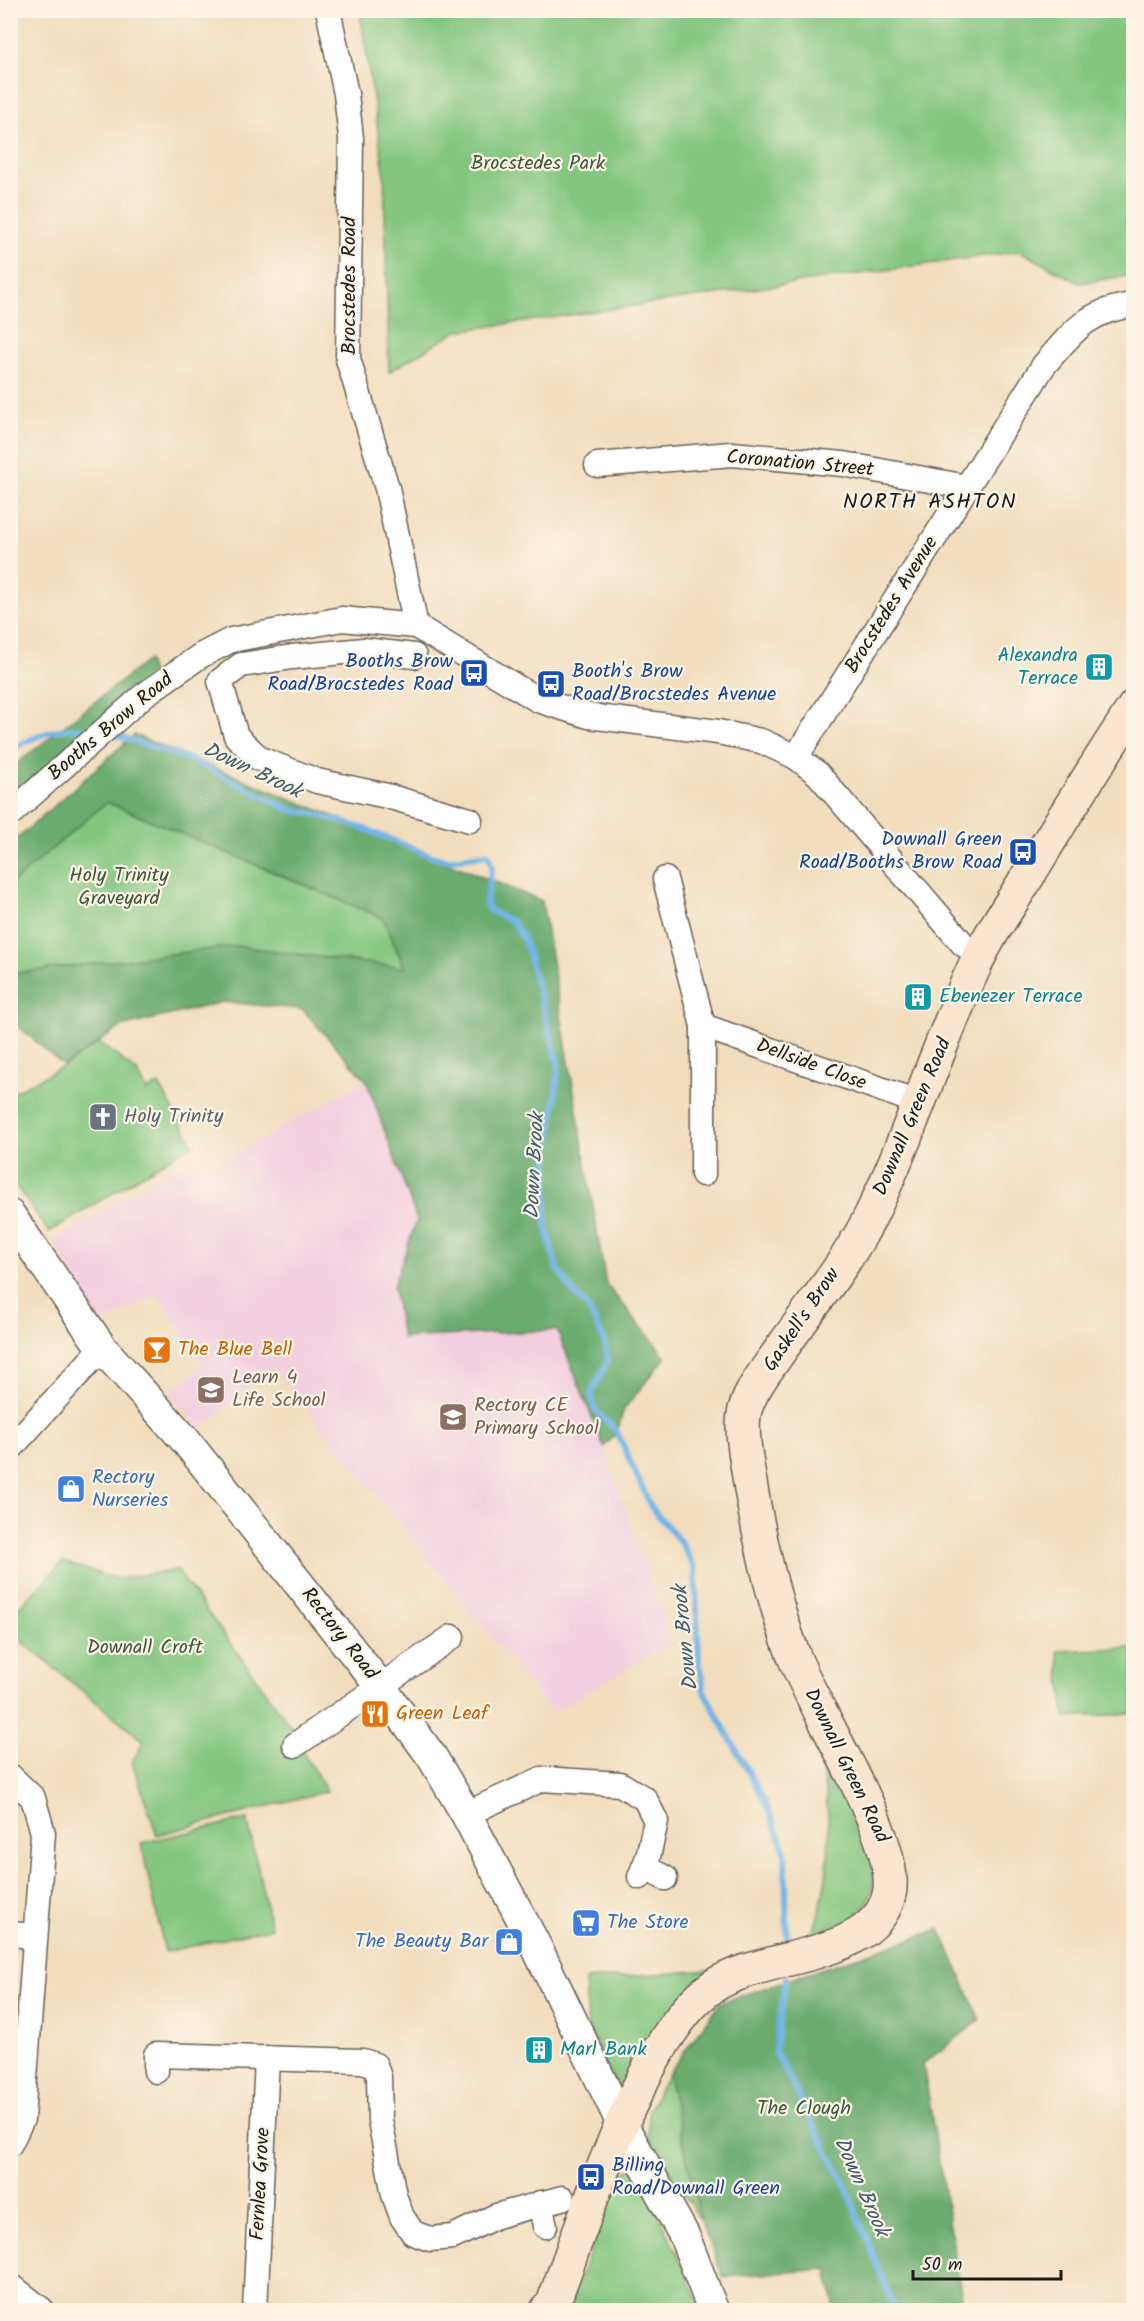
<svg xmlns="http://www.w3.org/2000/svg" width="1144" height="2321" font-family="Kalam,sans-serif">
	<rect width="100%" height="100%" fill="#fcf5e5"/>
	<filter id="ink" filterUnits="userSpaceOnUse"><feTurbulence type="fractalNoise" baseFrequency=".0167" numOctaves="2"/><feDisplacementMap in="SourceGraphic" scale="12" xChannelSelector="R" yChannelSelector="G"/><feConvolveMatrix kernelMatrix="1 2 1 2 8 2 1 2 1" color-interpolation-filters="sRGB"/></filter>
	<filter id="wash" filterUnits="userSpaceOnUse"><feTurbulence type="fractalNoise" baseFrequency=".008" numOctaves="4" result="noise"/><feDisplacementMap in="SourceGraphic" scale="24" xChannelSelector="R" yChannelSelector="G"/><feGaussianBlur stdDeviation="1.35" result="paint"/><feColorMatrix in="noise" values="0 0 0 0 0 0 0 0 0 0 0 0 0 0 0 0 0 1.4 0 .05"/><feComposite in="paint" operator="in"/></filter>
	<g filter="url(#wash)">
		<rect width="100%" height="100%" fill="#f2ddbe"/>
		<!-- built -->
		<path fill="#f3cfe0" d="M 366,1080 L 417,1221 L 393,1286 L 557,1330 L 604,1447 L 671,1642 L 552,1713 L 274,1368 L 201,1429 L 169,1393 L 203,1364 L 158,1295 L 102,1324 L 53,1240 L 183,1163 L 218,1164 Z"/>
		<!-- green -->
		<g fill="#84c680" stroke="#50714e" stroke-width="1.5">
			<path d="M 360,11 L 1133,11 L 1133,275 L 1079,283 L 1020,251 L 457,331 L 389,372 L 384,171 Z"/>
			<path d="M 106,802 L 383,918 L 405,969 L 236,946 L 11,974 L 10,884 Z"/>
			<path d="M 99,1042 L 137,1072 L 147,1091 L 159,1084 L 193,1144 L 49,1232 L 11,1179 L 10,1094 L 64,1066 Z"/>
			<path d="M 63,1562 L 117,1579 L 177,1570 L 295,1732 L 302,1751 L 327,1791 L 157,1835 L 132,1762 L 144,1741 L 11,1633 L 10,1616 Z"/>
			<path d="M 1133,1648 L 1133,1714 L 1065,1717 L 1058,1651 Z"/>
			<path d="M 830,1769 C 851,1811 905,1887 848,1923 C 836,1931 822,1936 810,1941 C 830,1886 834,1829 822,1772 Z"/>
			<path d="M 247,1819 L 271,1928 L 165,1952 L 141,1843 Z"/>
			<path d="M 723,1969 L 622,2098 L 588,2027 L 585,1980 Z"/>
			<path d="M 668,2074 L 701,2221 L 648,2137 L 649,2110 Z"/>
			<path d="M 636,2166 L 703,2310 L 567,2310 L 622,2173 Z"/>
		</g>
		<!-- forest -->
		<g fill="#6bab6e" stroke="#446445" stroke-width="1.5">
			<path d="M 148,660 L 153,678 L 11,797 L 11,768 Z"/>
			<path d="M 134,735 L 542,901 L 606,1284 L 666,1357 L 624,1409 L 617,1432 L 604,1447 L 557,1330 L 402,1338 L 393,1286 L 417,1220 L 366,1080 L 302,1009 L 223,1002 L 121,1027 L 64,1066 L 11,1020 L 11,974 L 236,946 L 405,968 L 383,918 L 107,802 L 11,884 L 11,844 Z"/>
			<path d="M 940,1929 L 980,2020 L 923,2064 L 964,2310 L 835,2310 L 827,2269 L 723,2277 L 701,2221 L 668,2074 L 720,2003 Z"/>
		</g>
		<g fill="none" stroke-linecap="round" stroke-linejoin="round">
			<!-- stream -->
			<g stroke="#72b4e7" stroke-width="6">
				<path d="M 112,734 L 192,760 L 290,810 L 316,814 L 365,829 L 434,857 L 448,860 L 488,854 L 492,866 L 486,904 L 489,910 L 513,922 L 525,942 L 559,1066 L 548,1157 L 546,1224 L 556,1266 L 570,1288 L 588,1308 L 604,1340 L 608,1360 L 591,1394 L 595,1410 L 617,1432 L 651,1507 L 682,1544 L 695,1569 L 699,1661 L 704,1691 L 765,1802 L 785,1851 L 787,1941"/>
				<path d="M 10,750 C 40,733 61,725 95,730"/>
				<path d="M 786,1978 L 775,2051 L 845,2184 L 895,2310"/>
			</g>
		</g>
	</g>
	<g filter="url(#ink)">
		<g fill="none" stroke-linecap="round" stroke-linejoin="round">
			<!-- minor casing -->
			<g stroke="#676055" stroke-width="27">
				<g id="minor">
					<path d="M 328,10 L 346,94 L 351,138 L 348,359 L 387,488 L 416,626"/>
					<path d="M 597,465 L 732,454 L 843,464 L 967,487"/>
					<path d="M 414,656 L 364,650 L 292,657 L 241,665 L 220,681 L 236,736 L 260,759 L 317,781 L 387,796 L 470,820"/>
					<path d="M 796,757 L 1044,365 C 1073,332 1087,310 1134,305"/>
					<path d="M 10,814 L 144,695 L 200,656 L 231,640 L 342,619 L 416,626 L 538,700 L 589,716 L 718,732 L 761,741 L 796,757 L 818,774 L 963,944 L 980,955"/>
					<path d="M 665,879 L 703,1026 L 703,1174"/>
					<path d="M 703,1026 L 920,1103"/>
					<path d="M 10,1449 L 102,1348"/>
					<path d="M 295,1745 L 452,1637"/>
					<path d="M 10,1776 L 33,1798 L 43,1833 L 22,2119 L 10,2144"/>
					<path d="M 466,1814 L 542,1779 L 620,1784 L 645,1799 L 656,1821 L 648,1857 L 640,1877"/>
					<path d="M 644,1867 L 665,1878"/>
					<path d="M 10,1934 L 35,1936"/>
					<path d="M 156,2071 L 156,2055 L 363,2061 L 375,2065 L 379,2077 L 380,2120 L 394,2195 L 402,2217 L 413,2233 L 430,2239 L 453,2237 L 496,2216 L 562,2198"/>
					<path d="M 540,2203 L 545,2226"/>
					<path d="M 10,2285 L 42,2310"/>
					<path d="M 255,2310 L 267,2058"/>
				</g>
			</g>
			<!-- tertiary casing -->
			<g stroke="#676055" stroke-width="33">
				<path id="tertiary" d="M 10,1215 L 102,1348 L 185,1440 L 380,1686 L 432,1757 L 466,1814 L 536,1946 L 622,2124 L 684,2235 L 713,2310"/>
			</g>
			<!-- secondary casing -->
			<g stroke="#676055" stroke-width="36">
				<path id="secondary" d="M 547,2310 L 552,2306 C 584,2223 641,2036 712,1987 C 762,1952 873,1961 889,1895 C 902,1841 812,1709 792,1651 C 769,1589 756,1523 746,1458 C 744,1443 741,1425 745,1410 C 751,1388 771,1364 784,1345 C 813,1304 852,1256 873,1211 C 913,1129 939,1040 979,957 C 991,932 1008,908 1023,884 C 1059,824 1096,765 1134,707"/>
			</g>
			<!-- minor -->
			<use href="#minor" stroke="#fff" stroke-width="24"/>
			<!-- tertiary -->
			<use href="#tertiary" stroke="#fff" stroke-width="30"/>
			<!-- secondary -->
			<use href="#secondary" stroke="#fce5cf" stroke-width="33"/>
		</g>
	</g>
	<!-- icons -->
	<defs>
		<g id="building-square" transform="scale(1.5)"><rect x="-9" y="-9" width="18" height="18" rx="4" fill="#0f9aa8" stroke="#fcf5e5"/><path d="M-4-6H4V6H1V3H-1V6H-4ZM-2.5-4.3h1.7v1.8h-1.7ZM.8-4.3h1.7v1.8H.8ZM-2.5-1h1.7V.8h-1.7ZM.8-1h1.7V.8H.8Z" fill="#fff"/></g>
		<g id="bus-square" transform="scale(1.5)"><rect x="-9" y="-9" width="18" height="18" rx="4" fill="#1a4fb4" stroke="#fcf5e5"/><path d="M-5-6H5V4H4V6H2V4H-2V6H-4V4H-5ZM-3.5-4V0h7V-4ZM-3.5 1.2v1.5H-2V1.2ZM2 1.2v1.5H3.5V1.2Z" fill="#fff"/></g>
		<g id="church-square" transform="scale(1.5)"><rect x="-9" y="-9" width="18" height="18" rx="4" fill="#6b7280" stroke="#fcf5e5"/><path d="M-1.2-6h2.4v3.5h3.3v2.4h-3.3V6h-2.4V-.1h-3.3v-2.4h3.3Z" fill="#fff"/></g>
		<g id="bar-square" transform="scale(1.5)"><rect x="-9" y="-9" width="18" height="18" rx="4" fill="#e8710a" stroke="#fcf5e5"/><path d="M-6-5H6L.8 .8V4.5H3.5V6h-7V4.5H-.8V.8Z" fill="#fff"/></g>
		<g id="school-square" transform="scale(1.5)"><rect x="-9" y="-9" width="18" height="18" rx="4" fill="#8d6e63" stroke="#fcf5e5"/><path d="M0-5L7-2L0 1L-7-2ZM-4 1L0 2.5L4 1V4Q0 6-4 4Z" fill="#fff"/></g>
		<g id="shop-square" transform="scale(1.5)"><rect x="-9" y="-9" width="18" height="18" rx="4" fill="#3f7fe0" stroke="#fcf5e5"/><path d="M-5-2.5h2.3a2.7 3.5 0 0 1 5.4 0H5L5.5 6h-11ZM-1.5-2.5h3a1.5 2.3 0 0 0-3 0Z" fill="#fff"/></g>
		<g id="restaurant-square" transform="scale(1.5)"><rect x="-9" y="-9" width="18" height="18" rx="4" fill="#e8710a" stroke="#fcf5e5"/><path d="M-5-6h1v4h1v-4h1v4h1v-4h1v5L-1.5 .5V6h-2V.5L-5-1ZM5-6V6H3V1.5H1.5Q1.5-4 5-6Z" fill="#fff"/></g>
		<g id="supermarket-square" transform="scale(1.5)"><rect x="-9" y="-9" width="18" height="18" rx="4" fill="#3f7fe0" stroke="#fcf5e5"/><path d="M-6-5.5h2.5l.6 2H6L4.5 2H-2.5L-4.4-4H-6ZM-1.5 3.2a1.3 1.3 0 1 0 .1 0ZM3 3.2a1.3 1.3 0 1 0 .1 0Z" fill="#fff"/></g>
	</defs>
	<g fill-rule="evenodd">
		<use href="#building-square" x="1099" y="667"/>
		<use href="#bus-square" x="474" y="673"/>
		<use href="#bus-square" x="551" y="684"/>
		<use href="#bus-square" x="1023" y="852"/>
		<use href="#building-square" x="918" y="997"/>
		<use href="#church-square" x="103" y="1117"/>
		<use href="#bar-square" x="157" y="1350"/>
		<use href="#school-square" x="211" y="1390"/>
		<use href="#school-square" x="453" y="1417"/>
		<use href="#shop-square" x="71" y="1489"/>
		<use href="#restaurant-square" x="375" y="1714"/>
		<use href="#supermarket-square" x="586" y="1923"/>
		<use href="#shop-square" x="509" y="1942"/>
		<use href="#building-square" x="539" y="2050"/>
		<use href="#bus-square" x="591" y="2177"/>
	</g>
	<g text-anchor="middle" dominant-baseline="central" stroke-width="4.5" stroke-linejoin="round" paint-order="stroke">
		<!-- park labels -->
		<g font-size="20" fill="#40583f" stroke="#fcf5e5">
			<text x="538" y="164">Brocstedes Park</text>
			<text x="119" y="876">Holy Trinity<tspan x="119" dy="23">Graveyard</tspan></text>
			<text x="145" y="1648">Downall Croft</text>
			<text x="804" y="2109">The Clough</text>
		</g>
		<!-- street labels -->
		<g font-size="20" fill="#1c1c1c" stroke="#fcf5e5">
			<text transform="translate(350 286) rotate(-90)">Brocstedes Road</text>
			<text transform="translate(800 464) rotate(5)">Coronation Street</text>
			<text transform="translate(892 605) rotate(-58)">Brocstedes Avenue</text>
			<text transform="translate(111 727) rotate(-40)">Booths Brow Road</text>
			<text transform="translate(811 1065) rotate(20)">Dellside Close</text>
			<text transform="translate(913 1117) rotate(-67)">Downall Green Road</text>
			<text transform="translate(802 1320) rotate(-56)">Gaskell's Brow</text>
			<text transform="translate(339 1634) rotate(52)">Rectory Road</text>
			<text transform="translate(846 1766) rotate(64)">Downall Green Road</text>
			<text transform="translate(261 2184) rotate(-87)">Fernlea Grove</text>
		</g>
		<!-- culture labels -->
		<g font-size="20" fill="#0d838f" stroke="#fcf5e5" text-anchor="start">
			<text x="1078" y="656" text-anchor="end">Alexandra<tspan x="1078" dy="23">Terrace</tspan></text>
			<text x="939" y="997">Ebenezer Terrace</text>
			<text x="560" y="2050">Marl Bank</text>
		</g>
		<!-- transit labels -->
		<g font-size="20" fill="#164399" stroke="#fcf5e5" text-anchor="end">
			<text x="453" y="662">Booths Brow<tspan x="453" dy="23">Road/Brocstedes Road</tspan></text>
			<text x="572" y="672" text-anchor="start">Booth's Brow<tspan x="572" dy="23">Road/Brocstedes Avenue</tspan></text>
			<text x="1002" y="840">Downall Green<tspan x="1002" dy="23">Road/Booths Brow Road</tspan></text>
			<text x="612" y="2166" text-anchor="start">Billing<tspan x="612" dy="23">Road/Downall Green</tspan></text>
		</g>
		<!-- worship labels -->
		<g font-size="20" fill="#5b616d" stroke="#fcf5e5" text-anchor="start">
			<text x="124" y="1117">Holy Trinity</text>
		</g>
		<!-- food labels -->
		<g font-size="20" fill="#c56008" stroke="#fcf5e5" text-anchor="start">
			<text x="178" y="1350">The Blue Bell</text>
			<text x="396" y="1714">Green Leaf</text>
		</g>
		<!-- education labels -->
		<g font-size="20" fill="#785e54" stroke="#fcf5e5" text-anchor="start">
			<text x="232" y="1378">Learn 4<tspan x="232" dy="23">Life School</tspan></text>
			<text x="474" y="1406">Rectory CE<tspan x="474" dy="23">Primary School</tspan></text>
		</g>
		<!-- shop labels -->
		<g font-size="20" fill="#366cbe" stroke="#fcf5e5" text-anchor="start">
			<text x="92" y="1478">Rectory<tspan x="92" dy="23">Nurseries</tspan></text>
			<text x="607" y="1923">The Store</text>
			<text x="488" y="1942" text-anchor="end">The Beauty Bar</text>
		</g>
		<!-- water labels -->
		<g font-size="21" font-style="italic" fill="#3e596d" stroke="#fcf5e5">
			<text transform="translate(252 771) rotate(25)">Down Brook</text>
			<text transform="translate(535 1166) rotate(-87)">Down Brook</text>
			<text transform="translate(686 1638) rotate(-96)">Down Brook</text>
			<text transform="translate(861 2187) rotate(66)">Down Brook</text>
		</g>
		<!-- quarter labels -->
		<g font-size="22" letter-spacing="1.5" fill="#1c1c1c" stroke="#fcf5e5">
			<text x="930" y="502">NORTH ASHTON</text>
		</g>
	</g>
	<!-- margin -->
	<rect width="1144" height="2321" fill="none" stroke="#fcf5e5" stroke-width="36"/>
	<!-- scale -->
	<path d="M913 2270v9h148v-9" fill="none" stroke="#1c1c1c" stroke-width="3"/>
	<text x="922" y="2270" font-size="18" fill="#1c1c1c" stroke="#fcf5e5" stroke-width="4.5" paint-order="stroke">50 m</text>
</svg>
